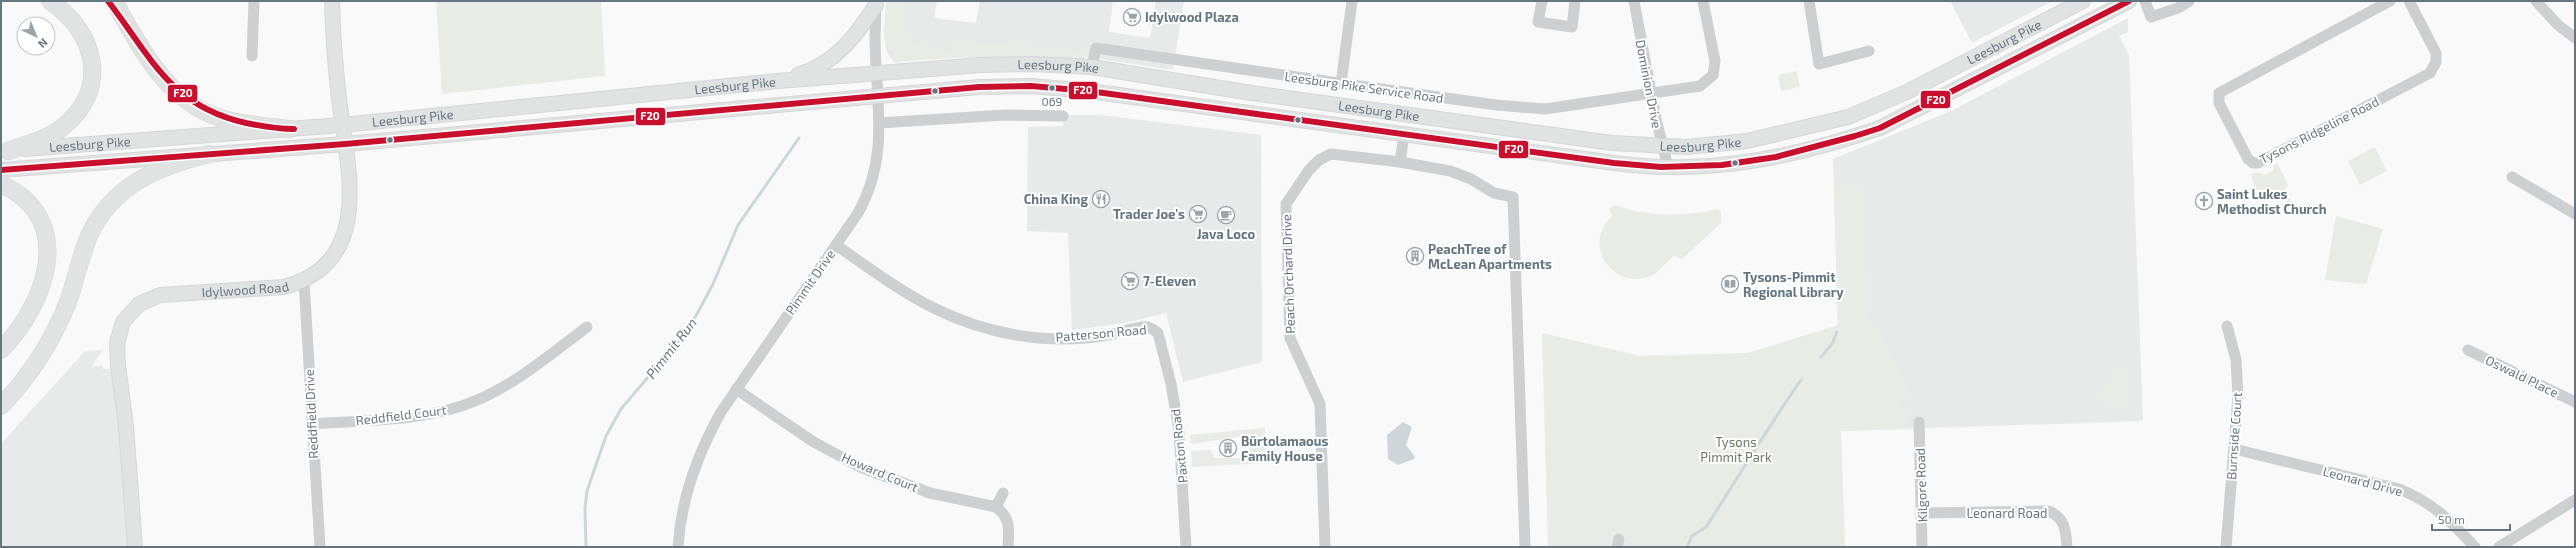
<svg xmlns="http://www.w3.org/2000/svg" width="2576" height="548" font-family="'Exo 2',sans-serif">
	<rect width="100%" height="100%" fill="#f9f9f9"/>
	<!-- built -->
	<g fill="#e8e9e9">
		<path d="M 886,1 L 937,1 L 934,18 L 976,23 L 980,1 L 1113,1 L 1109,32 L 1150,38 L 1156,1 L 1184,1 L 1173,70 L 1087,57 L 981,53 L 894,62 L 886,51 L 884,29 Z"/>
		<path d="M 1950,1 L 2053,1 L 1972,43 Z"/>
		<path d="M 2128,18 L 2128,32 L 2119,36 L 2129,55 L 2143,421 L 1841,431 L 1833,159 L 1951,111 Z"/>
		<path d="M 1064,115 L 1101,115 L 1261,135 L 1262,362 L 1183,382 L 1166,313 L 1125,323 L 1072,330 L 1068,233 L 1027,231 L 1028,127 L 1063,126 Z"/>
		<path d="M 103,350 L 91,367 L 102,365 L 103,369 L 118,369 L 129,547 L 1,547 L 1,444 L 85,351 Z"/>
	</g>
	<!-- green -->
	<g fill="#e8ebe6">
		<path d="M 436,1 L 601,1 L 605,76 L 442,94 Z"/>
		<path d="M 886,1 L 907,1 L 902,28 L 904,34 L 892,54 L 884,39 Z"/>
		<path d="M 909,36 L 913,43 L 951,52 L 954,41 C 974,44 1082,46 1089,56 L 1084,59 C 1021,54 959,57 895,62 L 893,55 L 905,37 Z"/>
		<path d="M 1797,71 L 1800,87 L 1781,91 L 1778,75 Z"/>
		<path d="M 2375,147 L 2387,171 L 2360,185 L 2348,161 Z"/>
		<path d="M 2277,163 L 2288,184 L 2285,192 L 2291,200 L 2290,202 L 2258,194 L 2251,175 L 2256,172 L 2265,175 L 2274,170 L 2273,166 Z"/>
		<path d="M 1834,184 L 1855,186 L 1867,191 L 1864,203 L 1867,320 L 1882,337 L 1910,392 L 1906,397 L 1901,398 L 1900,408 L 1907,409 L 1907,429 L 1841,431 L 1845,547 L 1548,547 L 1542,333 L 1641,356 L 1748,353 L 1838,325 Z"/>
		<path d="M 1615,205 C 1649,217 1682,217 1717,209 L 1721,212 L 1721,223 L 1682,259 L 1674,256 C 1668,261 1662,268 1656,273 C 1618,296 1579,247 1612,216 L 1609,209 Z"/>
		<path d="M 2336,216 L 2383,229 L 2366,284 L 2325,280 Z"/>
		<path d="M 2120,368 L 2126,371 L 2128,402 L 2103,404 L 2095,395 L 2109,384 Z"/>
		<path d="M 1265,428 L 1266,463 L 1192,467 L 1191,451 L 1211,450 L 1214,458 L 1245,458 L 1246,455 L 1250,454 L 1249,447 L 1246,444 L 1252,444 L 1252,435 L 1191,444 L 1190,435 Z"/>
	</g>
	<!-- water -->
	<path fill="#ced6d9" d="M 1403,422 L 1412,427 L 1406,445 L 1415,457 L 1414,459 L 1398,465 L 1388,459 L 1387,435 Z"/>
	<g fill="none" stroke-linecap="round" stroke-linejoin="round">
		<!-- stream -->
		<g stroke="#ced6d9" stroke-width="3">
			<path d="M 1821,357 L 1832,344 L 1837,332"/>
			<path d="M 586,547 L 585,508 L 587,491 L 606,436 L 621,409 L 682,337 L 697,314 L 713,284 L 738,225 L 799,138"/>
			<path d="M 1687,547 L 1692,536 L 1706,527 C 1738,478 1767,428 1801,380"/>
		</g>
		<!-- major casing -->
		<g stroke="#d5d6d7" stroke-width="16">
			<g id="major">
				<path d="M 798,75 C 836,63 855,37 876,5"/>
				<path id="s1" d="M 24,149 L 342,125 L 778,81 L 981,65 L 1033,64 L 1092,67 L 1245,92 L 1612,143 L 1687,147 L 1747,141 L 1848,117 L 1907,92 L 2083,1"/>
				<path d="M 1,170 L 345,144 L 979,87 L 1031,86 L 1089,91 L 1614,163 C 1632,165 1650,167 1668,167 C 1740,169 1813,151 1880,128 L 2129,1"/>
				<path id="s2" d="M 135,547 L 126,426 L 118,365 L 117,343 L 123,322 L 139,304 L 160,295 L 284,287 C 376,262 347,167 339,98 C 335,66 333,33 332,1"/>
			</g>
		</g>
		<!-- highway casing -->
		<g stroke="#d5d6d6" stroke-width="18">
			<g id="highway">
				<path d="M 114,1 C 139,46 167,101 220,118 C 242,125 266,126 289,129"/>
				<path d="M 8,151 C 27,144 48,139 64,126 C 110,88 96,32 50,1"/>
				<path d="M 1,184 C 77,219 47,303 1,350"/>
				<path d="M 1,406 C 29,377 53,340 68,302 C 76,280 80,257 89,236 C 112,185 159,166 209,154"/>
			</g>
		</g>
		<!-- minor -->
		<g stroke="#cecfd0" stroke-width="11">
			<path d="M 1542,1 L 1538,22 L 1572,27 L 1575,1"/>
			<path d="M 1634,1 L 1656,119 L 1668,167"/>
			<path d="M 1809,1 L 1819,64 L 1869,51"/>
			<path d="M 2145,1 L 2151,17 L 2178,8 L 2189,1"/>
			<path d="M 2390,1 L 2219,93 L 2219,103 L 2248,159 L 2253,163 L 2258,163 L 2430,73 L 2436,62 L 2436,53 L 2409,1"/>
			<path d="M 2536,1 L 2558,25 L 2575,38"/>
			<path d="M 252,56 L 254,1"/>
			<path d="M 1092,67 L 1096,48 L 1360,86 L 1496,105 L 1545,109 L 1700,86 L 1713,75 L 1715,61 L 1703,1"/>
			<path d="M 1341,84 L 1352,1"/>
			<path d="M 879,123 L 1005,115 L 1063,116"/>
			<path d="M 1400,162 L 1404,135"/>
			<path d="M 2512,177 L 2575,214"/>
			<path d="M 836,245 C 904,293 953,330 1039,338 C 1063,340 1088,339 1112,334 C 1123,332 1136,326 1147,327 C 1152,328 1154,330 1158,333 L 1171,384 L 1179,431 L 1186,547"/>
			<path d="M 304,281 L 320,547"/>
			<path d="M 2468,350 L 2575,402"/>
			<path d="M 736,389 L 812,441 L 860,467 L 930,493 L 996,507 C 1011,518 1009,530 1008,547"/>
			<path d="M 1919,422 L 1922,547"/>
			<path d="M 312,424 C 365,420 425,422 475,401 C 516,384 551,354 587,327"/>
			<path d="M 2234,449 L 2399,489 C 2434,503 2450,521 2475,547"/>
			<path d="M 996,507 L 1003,493"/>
			<path d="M 1922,513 L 2048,511 C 2065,517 2066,531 2067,547"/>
			<path d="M 678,547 C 681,498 697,455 721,412 L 858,213 C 891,154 875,100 875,36 C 876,25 875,14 876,3"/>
			<path d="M 1325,547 L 1320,404 L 1290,338 L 1286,204 L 1309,170 L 1319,160 L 1331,154 L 1400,162 L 1450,171 L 1471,179 L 1494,193 L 1513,197 L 1525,547"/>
			<path d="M 1617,547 L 1619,539"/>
			<path d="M 2226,547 L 2238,396 L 2236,360 L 2227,326"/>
			<path d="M 2499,547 L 2575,500"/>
		</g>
		<!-- major -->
		<use href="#major" stroke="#e1e2e2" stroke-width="14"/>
		<!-- highway -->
		<use href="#highway" stroke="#e1e2e2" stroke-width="17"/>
		<!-- bus-1 casing -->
		<g stroke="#fff" stroke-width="9">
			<g id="bus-1">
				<path d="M 108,1 C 151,57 170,106 246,123 C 261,126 278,129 294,129"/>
				<path d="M 1,170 L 345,144 L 979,87 L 1031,86 L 1089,91 L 1614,163 L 1661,167 L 1722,165 L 1776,157 L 1855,136 L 1880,128 L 2129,1"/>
			</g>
		</g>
		<!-- bus-1 -->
		<use href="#bus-1" stroke="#c8102e" stroke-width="6"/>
	</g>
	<!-- icons -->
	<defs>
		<g id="supermarket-ring" transform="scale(0.9)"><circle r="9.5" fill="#fff" stroke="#99a4ac" stroke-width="1.5"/><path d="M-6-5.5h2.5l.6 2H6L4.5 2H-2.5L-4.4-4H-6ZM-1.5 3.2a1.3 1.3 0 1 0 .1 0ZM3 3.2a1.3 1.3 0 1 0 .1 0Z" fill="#99a4ac"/></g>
		<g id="restaurant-ring" transform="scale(0.9)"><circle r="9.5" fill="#fff" stroke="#99a4ac" stroke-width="1.5"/><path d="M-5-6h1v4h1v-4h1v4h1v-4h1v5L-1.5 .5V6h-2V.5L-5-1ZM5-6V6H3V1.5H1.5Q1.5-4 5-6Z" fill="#99a4ac"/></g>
		<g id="church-ring" transform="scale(0.9)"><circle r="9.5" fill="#fff" stroke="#99a4ac" stroke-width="1.5"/><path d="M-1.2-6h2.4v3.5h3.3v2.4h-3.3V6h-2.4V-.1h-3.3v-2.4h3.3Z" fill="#99a4ac"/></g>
		<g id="cafe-ring" transform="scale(0.9)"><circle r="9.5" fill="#fff" stroke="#99a4ac" stroke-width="1.5"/><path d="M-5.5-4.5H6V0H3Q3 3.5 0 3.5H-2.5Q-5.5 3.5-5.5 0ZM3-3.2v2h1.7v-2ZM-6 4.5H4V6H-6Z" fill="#99a4ac"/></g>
		<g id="building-ring" transform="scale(0.9)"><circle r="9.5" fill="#fff" stroke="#99a4ac" stroke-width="1.5"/><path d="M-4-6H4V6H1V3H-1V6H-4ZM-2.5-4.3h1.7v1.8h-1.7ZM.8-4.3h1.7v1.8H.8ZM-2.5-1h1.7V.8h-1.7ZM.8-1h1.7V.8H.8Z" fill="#99a4ac"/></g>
		<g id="library-ring" transform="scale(0.9)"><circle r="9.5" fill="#fff" stroke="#99a4ac" stroke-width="1.5"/><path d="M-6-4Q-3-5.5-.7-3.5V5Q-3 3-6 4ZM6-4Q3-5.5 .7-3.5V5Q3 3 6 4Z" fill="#99a4ac"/></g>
	</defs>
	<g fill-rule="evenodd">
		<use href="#supermarket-ring" x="1132" y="17"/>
		<use href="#restaurant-ring" x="1101" y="199"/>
		<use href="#church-ring" x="2204" y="201"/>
		<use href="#supermarket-ring" x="1198" y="214"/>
		<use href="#cafe-ring" x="1226" y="215"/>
		<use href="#building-ring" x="1415" y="256"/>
		<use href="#supermarket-ring" x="1130" y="281"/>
		<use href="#library-ring" x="1730" y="284"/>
		<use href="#building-ring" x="1228" y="448"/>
	</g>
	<!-- markers -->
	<g fill="#657683" stroke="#fff" stroke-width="1.5">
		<circle cx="1052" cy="88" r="3.5"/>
		<circle cx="935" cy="91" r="3.5"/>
		<circle cx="1298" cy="120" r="3.5"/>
		<circle cx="390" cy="140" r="3.5"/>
		<circle cx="1735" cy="163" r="3.5"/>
	</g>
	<g text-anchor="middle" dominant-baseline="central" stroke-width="4" stroke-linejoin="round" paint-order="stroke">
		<!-- bus labels -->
		<g font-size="12" fill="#657683" stroke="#fff">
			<text x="1052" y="101">069</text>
		</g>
		<!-- poi labels -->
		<g font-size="13" font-weight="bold" fill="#657683" stroke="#fff" text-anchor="start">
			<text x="1145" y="17">Idylwood Plaza</text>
			<text x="2217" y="194">Saint Lukes<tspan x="2217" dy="15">Methodist Church</tspan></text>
			<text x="1088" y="199" text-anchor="end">China King</text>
			<text x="1185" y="214" text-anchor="end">Trader Joe's</text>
			<text x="1226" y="234" text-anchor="middle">Java Loco</text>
			<text x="1428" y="249">PeachTree of<tspan x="1428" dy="15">McLean Apartments</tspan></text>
			<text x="1743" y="277">Tysons-Pimmit<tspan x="1743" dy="15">Regional Library</tspan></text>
			<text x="1143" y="281">7-Eleven</text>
			<text x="1241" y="441">Bürtolamaous<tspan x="1241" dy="15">Family House</tspan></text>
		</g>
		<!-- street labels -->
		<g font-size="13" fill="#657683" stroke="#fff">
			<text stroke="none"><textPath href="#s1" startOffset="2010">Leesburg Pike</textPath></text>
			<text stroke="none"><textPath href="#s1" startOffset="1038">Leesburg Pike</textPath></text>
			<text transform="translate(1649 84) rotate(79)">Dominion Drive</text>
			<text stroke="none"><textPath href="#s1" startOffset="714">Leesburg Pike</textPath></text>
			<text transform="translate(1364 87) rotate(8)">Leesburg Pike Service Road</text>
			<text stroke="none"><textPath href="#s1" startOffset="1362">Leesburg Pike</textPath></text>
			<text stroke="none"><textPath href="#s1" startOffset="390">Leesburg Pike</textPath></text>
			<text transform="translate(2319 130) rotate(-27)">Tysons Ridgeline Road</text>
			<text stroke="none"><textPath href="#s1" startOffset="66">Leesburg Pike</textPath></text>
			<text stroke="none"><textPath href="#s1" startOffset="1686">Leesburg Pike</textPath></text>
			<text transform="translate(1288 274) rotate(-92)">Peach Orchard Drive</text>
			<text transform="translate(810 282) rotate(-55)">Pimmit Drive</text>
			<text stroke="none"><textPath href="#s2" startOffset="359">Idylwood Road</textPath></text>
			<text transform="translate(1101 333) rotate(-5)">Patterson Road</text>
			<text transform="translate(2522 376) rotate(26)">Oswald Place</text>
			<text transform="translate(311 414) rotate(-93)">Reddfield Drive</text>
			<text transform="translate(401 415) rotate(-7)">Reddfield Court</text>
			<text transform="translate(2234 436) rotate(-86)">Burnside Court</text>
			<text transform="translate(1179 446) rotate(-96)">Paxton Road</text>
			<text transform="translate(880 472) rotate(23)">Howard Court</text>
			<text transform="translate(2363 481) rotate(15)">Leonard Drive</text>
			<text transform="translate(1921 485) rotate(-92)">Kilgore Road</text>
			<text x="2007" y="513">Leonard Road</text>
		</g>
		<!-- park labels -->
		<g font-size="13" fill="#687a64" stroke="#fff">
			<text x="1736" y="442">Tysons<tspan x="1736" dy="15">Pimmit Park</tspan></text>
		</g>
		<!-- water labels -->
		<g font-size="14" font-style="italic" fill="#60757c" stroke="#fff">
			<text transform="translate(671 348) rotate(-52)">Pimmit Run</text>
		</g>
	</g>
	<g stroke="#fff" stroke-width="1.5">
		<rect x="1068" y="81" width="30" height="19" rx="4" fill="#c8102e"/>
		<rect x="167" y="84" width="31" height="19" rx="4" fill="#c8102e"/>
		<rect x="1920" y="90" width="31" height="19" rx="4" fill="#c8102e"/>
		<rect x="635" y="107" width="31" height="19" rx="4" fill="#c8102e"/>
		<rect x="1498" y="140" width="31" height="19" rx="4" fill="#c8102e"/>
	</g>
	<g font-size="11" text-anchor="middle" font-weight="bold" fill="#fff">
		<text x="1083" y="94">F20</text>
		<text x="183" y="97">F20</text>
		<text x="1936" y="104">F20</text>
		<text x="650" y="120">F20</text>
		<text x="1514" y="153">F20</text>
	</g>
	<!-- border -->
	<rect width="2576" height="548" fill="none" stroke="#657683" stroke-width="4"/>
	<!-- north arrow -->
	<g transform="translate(36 36) rotate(136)"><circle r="19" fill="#ffffff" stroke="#c1c8cd"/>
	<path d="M0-3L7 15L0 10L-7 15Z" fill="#99a4ac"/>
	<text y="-6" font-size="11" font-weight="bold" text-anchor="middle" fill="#657683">N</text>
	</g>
	<!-- scale -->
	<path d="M2432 524v6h78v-6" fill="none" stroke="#657683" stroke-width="2"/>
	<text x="2438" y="524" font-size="12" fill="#657683" stroke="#ffffff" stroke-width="3" paint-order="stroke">50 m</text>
</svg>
